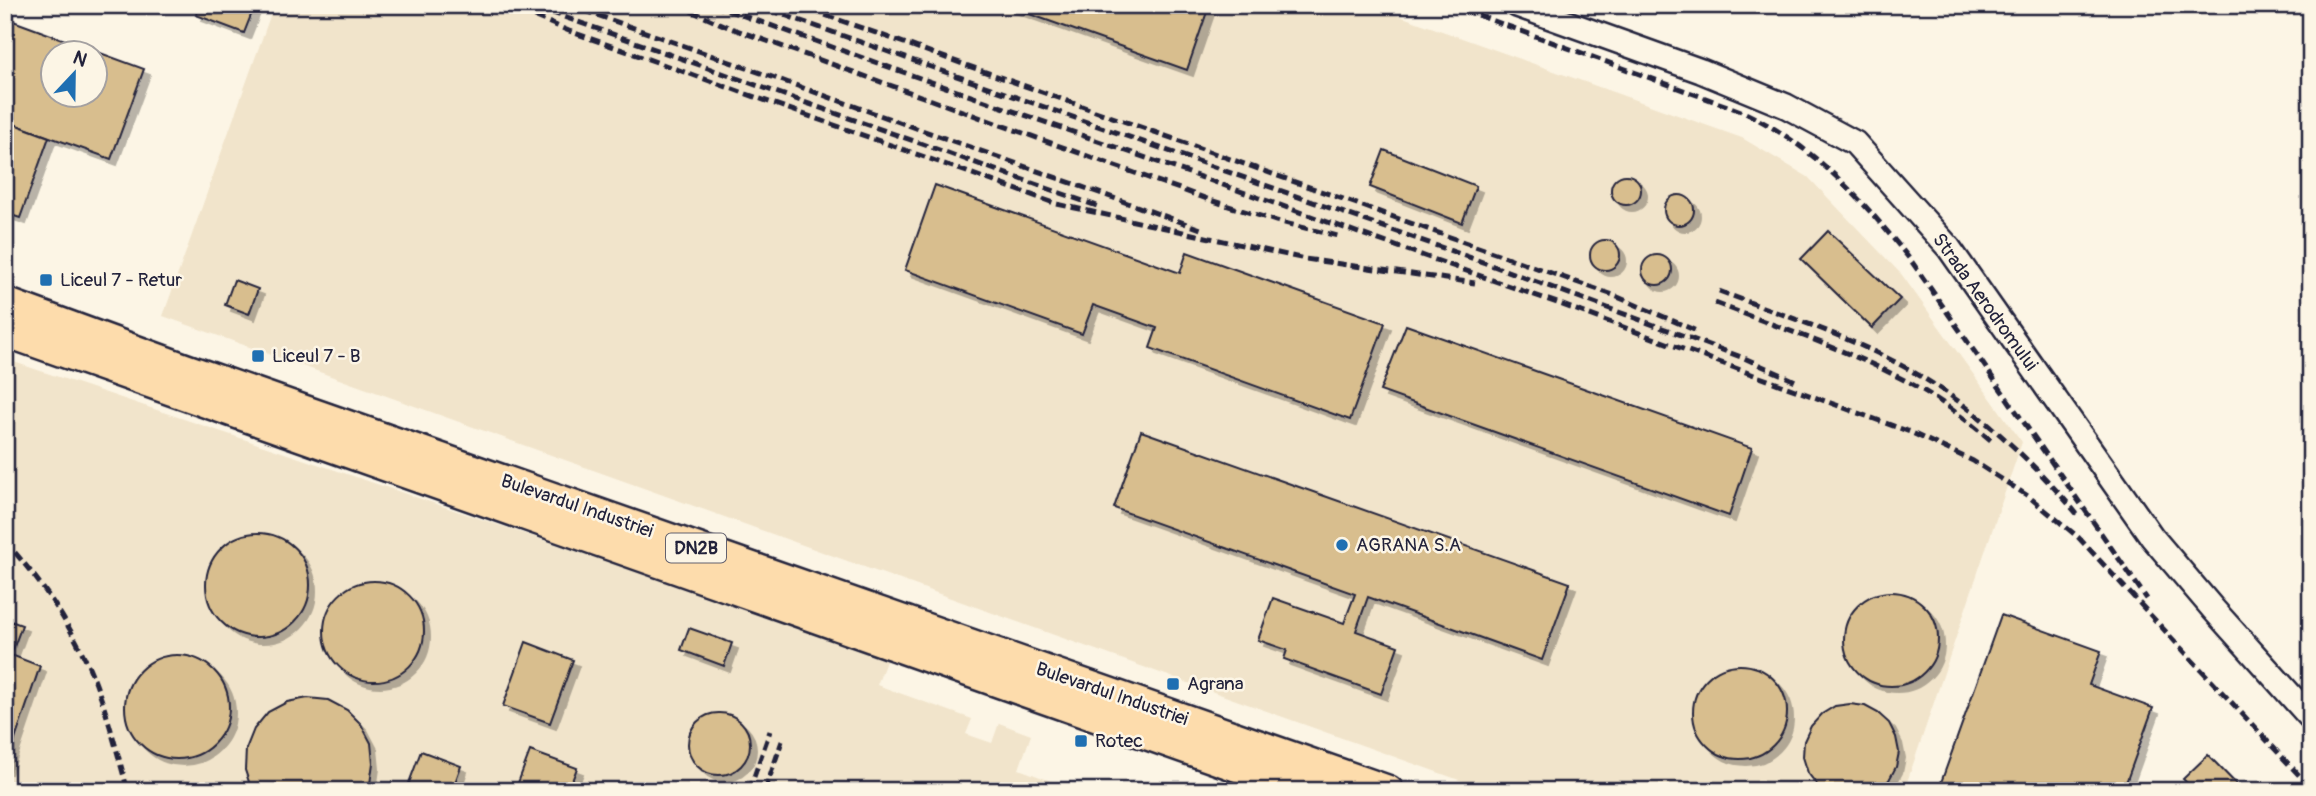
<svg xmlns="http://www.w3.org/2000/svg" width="2316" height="796" font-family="Pangolin,sans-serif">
	<defs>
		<filter id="shadow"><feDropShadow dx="6" dy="6" stdDeviation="0" flood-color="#0004"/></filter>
	</defs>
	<rect width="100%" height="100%" fill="#fcf5e5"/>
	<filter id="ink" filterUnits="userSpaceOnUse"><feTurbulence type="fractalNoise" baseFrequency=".0143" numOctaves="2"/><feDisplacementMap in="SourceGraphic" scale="14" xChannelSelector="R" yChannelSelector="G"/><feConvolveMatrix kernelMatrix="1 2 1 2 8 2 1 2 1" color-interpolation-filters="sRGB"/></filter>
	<g filter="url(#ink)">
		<!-- built -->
		<g fill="#f1e4cb">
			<path d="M 274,5 L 1369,5 L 1742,138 L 1808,177 L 1902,275 L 2022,442 L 1904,791 L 1490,791 L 163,316 Z"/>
			<path d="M 5,359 L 888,656 L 877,685 L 972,719 L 966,734 L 992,743 L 999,723 L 1031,735 L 1019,769 L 1077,791 L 5,791 Z"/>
		</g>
		<!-- building -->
		<g fill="#d8be8e" stroke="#22223b" stroke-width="2" fill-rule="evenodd" filter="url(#shadow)">
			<path d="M 200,5 L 255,5 L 244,33 L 196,15 Z"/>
			<path d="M 1004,5 L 1206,5 L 1209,6 L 1187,70 Z"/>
			<path d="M 5,18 L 144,69 L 111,159 L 5,121 ZM 52,52 L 94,52 L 94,94 L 52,94 Z"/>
			<path d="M 14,124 L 49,137 L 20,218 L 5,213 L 5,149 Z"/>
			<path d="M 1384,150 L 1476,186 L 1462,223 L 1370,187 Z"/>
			<circle cx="1626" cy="190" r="15"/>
			<path d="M 935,185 L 1180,273 L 1187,252 L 1385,323 L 1350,420 L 1150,348 L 1157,328 L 1093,305 L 1082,334 L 905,270 Z"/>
			<circle cx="1679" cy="210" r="15"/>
			<path d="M 1828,231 L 1900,299 L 1872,328 L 1801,259 Z"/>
			<circle cx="1605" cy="255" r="15"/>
			<circle cx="1657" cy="270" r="15"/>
			<path d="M 234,280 L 258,289 L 249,314 L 225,305 Z"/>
			<path d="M 1406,325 L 1752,448 L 1729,516 L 1380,391 Z"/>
			<path d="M 1141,431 L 1570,583 L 1542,660 L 1368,597 L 1356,631 L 1398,646 L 1381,694 L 1284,659 L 1287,650 L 1258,640 L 1273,598 L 1344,623 L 1355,594 L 1114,508 Z"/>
			<circle cx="258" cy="585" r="52"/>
			<circle cx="374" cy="631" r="50"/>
			<circle cx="1891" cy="639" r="47"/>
			<path d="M 2001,615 L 2101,651 L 2089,685 L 2153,708 L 2123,791 L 1938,791 Z"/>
			<path d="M 5,619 L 22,625 L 11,655 L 40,666 L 5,769 Z"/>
			<path d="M 689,628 L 732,643 L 724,666 L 681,650 Z"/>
			<path d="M 526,642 L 573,660 L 550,723 L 503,706 Z"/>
			<circle cx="177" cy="707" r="52"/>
			<circle cx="1740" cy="712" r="47"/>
			<path d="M 308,698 L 328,700 L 347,710 L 361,724 L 371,743 L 373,763 L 370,784 L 366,791 L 252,791 L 245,770 L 246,749 L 254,729 L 268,712 L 287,702 Z"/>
			<path d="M 1850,704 L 1865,706 L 1878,713 L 1889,723 L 1896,737 L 1899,752 L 1896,767 L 1889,780 L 1878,791 L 1825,791 L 1818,786 L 1808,773 L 1803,757 L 1804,741 L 1811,726 L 1822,714 L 1835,706 Z"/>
			<circle cx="719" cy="744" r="31"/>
			<path d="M 421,751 L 461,766 L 452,791 L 406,791 Z"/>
			<path d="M 530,751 L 577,768 L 568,791 L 515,791 Z"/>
			<path d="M 2208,755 L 2243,791 L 2195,791 L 2183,779 Z"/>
		</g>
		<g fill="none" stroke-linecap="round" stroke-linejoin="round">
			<!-- minor casing -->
			<g stroke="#22223b" stroke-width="28">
				<path id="minor" d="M 1517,5 L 1701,71 L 1786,106 L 1855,143 L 1949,248 L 2152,537 L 2214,610 L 2311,718"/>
			</g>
			<!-- major casing -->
			<g stroke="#22223b" stroke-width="35">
				<g id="major">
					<path d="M 5,303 L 185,369 L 1388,791"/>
					<path d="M 5,331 L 1308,791"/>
				</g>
			</g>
			<!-- minor -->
			<use href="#minor" stroke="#fcf5e5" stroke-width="23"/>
			<!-- major -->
			<use href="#major" stroke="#fddcac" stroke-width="30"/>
			<!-- rail -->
			<g stroke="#22223b" stroke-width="5" stroke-dasharray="10 5" stroke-linecap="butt">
				<path d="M 507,5 L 569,31 L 1057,204 L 1305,259 L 1475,283"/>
				<path d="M 569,5 L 1201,229"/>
				<path d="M 677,5 L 728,27 L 1210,200 L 1276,221 L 1338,236"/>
				<path d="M 713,5 L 1560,304 L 1910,432 L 1973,461 L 2028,496 L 2078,537 L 2311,788"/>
				<path d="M 756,5 L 1477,260 L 1744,358 L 1798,382"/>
				<path d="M 797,5 L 1613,295 L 1699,332"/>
				<path d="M 1450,5 L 1741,111 C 1813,144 1864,201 1912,262 L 2147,599"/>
				<path d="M 536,7 L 1097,206"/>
				<path d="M 1719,291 C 1774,312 1831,330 1883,356 C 1960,393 2023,450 2077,514"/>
				<path d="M 1715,303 C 1783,329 1855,352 1919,388 C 1945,403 1969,422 1993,442"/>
				<path d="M 5,541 C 39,579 68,620 89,667 C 106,706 116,749 128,791"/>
				<path d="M 749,791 L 770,731"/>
				<path d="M 765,791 L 782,741"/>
			</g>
		</g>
	</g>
	<!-- markers -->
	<g fill="#1f6fb2" stroke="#fcf5e5" stroke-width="2.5">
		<rect x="39" y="273" width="14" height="14" rx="3.5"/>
		<rect x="251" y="349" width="14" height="14" rx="3.5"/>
		<circle cx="1342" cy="545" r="7"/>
		<rect x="1166" y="677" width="14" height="14" rx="3.5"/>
		<rect x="1074" y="734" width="14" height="14" rx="3.5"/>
	</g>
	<g text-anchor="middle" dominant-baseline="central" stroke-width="5" stroke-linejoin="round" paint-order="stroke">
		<!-- shield labels -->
		<rect fill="#fcf5e5" stroke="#63616e" stroke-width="2" x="666" y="533.5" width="60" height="29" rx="5"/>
		<g font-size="18" font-weight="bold" fill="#22223b">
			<text x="696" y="548">DN2B</text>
		</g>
		<!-- poi labels -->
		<g font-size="19" fill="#22223b" stroke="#fcf5e5" text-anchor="start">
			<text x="60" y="280">Liceul 7 - Retur</text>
			<text x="272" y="356">Liceul 7 - B</text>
			<text x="1356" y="545">AGRANA S.A</text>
			<text x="1187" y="684">Agrana</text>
			<text x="1095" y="741">Rotec</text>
		</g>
		<!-- street labels -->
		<g font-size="19" fill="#22223b" stroke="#fcf5e5">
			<text transform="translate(1985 302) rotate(54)">Strada Aerodromului</text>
			<text transform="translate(577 506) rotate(19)">Bulevardul Industriei</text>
			<text transform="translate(1112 694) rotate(19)">Bulevardul Industriei</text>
		</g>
	</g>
	<!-- margin -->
	<rect width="2316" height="796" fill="none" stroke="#fcf5e5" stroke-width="28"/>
	<rect x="14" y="14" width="2288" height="768" fill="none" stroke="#22223b" stroke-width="2.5" filter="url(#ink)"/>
	<!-- north arrow -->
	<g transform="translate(74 74) rotate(22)"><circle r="33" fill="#fcf5e5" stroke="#a5a1a1" stroke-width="2"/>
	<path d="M0-5L12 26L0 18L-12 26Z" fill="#1f6fb2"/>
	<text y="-10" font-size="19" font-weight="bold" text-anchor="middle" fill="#22223b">N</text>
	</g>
</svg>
